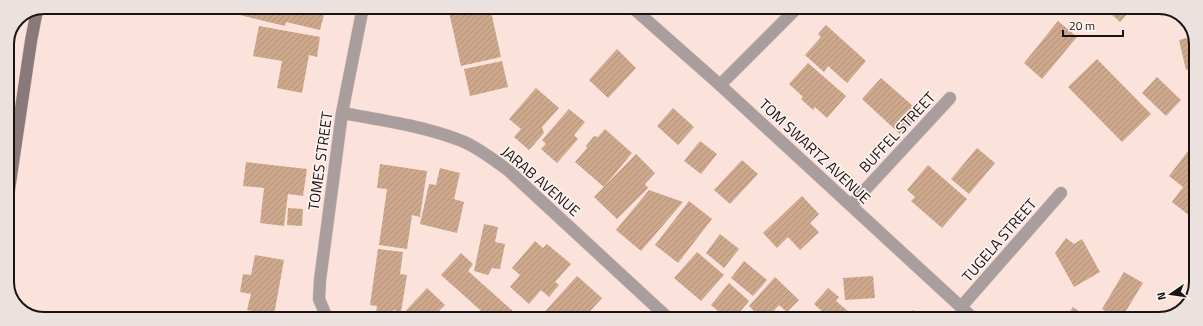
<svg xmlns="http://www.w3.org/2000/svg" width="1203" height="326" font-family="'Titillium Web',sans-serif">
	<defs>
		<pattern id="building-hatch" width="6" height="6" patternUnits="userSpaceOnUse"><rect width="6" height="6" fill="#cea88c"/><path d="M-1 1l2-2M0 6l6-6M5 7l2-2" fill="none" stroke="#b09078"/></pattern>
	</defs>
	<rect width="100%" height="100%" fill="#fbe2db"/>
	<!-- building -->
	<g fill="url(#building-hatch)">
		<path d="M 242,7 L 326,7 L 320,30 L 286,22 L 285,26 L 240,15 Z"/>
		<path d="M 469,7 L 490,7 L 501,57 L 461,66 L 449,12 Z"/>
		<path d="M 1110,8 L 1130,8 L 1131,10 L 1120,22 L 1108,11 Z"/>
		<path d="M 1058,21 L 1077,37 L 1042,79 L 1024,63 Z"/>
		<path d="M 826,25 L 866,61 L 847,83 L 828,66 L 824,72 L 805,55 L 821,37 L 818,34 Z"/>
		<path d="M 259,26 L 320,37 L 317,57 L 309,55 L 302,93 L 277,88 L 282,61 L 253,56 Z"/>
		<path d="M 1194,36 L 1196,41 L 1196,67 L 1186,70 L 1179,40 Z"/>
		<path d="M 617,49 L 636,68 L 608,98 L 589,80 Z"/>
		<path d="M 1097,59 L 1151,114 L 1122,142 L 1068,87 Z"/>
		<path d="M 502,61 L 508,87 L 470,96 L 464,69 Z"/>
		<path d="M 808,63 L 846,96 L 827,118 L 815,107 L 813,110 L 801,99 L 803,97 L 789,84 Z"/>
		<path d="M 1157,77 L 1181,100 L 1166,116 L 1142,93 Z"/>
		<path d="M 881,78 L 921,113 L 901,135 L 862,99 Z"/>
		<path d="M 536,88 L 559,108 L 542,127 L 544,133 L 529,150 L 514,137 L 521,129 L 509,119 Z"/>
		<path d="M 673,108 L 694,127 L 678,145 L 657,126 Z"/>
		<path d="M 569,109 L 585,122 L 574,135 L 578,139 L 557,163 L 541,149 L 546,144 L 542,140 Z"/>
		<path d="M 605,129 L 632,153 L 604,187 L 575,162 L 587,148 L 586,146 L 594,136 L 598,137 Z"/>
		<path d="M 700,141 L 717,154 L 701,174 L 684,161 Z"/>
		<path d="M 1191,147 L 1195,150 L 1195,220 L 1172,202 L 1183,187 L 1169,176 Z"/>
		<path d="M 977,148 L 995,163 L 969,194 L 951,179 Z"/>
		<path d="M 636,154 L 655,173 L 645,184 L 648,188 L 617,219 L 594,197 Z"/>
		<path d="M 742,160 L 758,174 L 730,204 L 714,190 Z"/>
		<path d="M 246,162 L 307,169 L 303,196 L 288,194 L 284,226 L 260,223 L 264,188 L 243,186 Z"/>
		<path d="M 380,164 L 427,171 L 420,217 L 412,215 L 407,249 L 379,245 L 387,189 L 377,188 Z"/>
		<path d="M 928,165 L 967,199 L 942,228 L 911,201 L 915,197 L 907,190 Z"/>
		<path d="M 440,168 L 460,173 L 454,199 L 464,202 L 457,233 L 420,224 L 429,184 L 436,185 Z"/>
		<path d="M 649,190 L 683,202 L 641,251 L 616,230 Z"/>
		<path d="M 802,196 L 819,214 L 810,223 L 819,232 L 800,250 L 788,237 L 777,248 L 763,233 Z"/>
		<path d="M 689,201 L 712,219 L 678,263 L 655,245 Z"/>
		<path d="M 288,208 L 303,209 L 302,226 L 287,225 Z"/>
		<path d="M 484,224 L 498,227 L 495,242 L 505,244 L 500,269 L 492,268 L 488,275 L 474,271 Z"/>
		<path d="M 720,234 L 739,249 L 724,268 L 706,253 Z"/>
		<path d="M 1066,238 L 1074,244 L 1082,239 L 1100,272 L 1074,287 L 1055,253 Z"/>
		<path d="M 535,241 L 543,248 L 547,244 L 571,264 L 555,282 L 559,285 L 549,297 L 541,290 L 529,304 L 510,287 L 520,275 L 512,268 Z"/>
		<path d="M 378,249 L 403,252 L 400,274 L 407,275 L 401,312 L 393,310 L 391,318 L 375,318 L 377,306 L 370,305 Z"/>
		<path d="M 697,252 L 724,275 L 701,301 L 674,278 Z"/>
		<path d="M 461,253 L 473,264 L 468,271 L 515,313 L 510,318 L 489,318 L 441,275 Z"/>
		<path d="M 255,255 L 284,260 L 274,315 L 247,310 L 251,294 L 240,292 L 243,274 L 251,275 Z"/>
		<path d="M 744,261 L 767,280 L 753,296 L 731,278 Z"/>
		<path d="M 1124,272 L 1143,283 L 1121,319 L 1119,319 L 1102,309 Z"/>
		<path d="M 577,276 L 602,298 L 584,318 L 539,318 Z"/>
		<path d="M 873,276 L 875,298 L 845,300 L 843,278 Z"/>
		<path d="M 775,277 L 799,300 L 787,312 L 779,305 L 767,319 L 762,319 L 749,306 Z"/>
		<path d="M 729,283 L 749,301 L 734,319 L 727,319 L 711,305 Z"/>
		<path d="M 427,288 L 445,305 L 432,318 L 399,318 Z"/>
		<path d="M 828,288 L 839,297 L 836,301 L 849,312 L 844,319 L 822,319 L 825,314 L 814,304 Z"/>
		<path d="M 1073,307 L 1089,319 L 1065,319 Z"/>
		<path d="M 913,310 L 924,319 L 906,319 Z"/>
		<path d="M 795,313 L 806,319 L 792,319 Z"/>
	</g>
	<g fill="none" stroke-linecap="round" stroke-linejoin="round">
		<!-- minor casing -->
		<g stroke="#d7c1bb" stroke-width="13">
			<g id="minor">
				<path d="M 633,8 L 720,85 L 974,319"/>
				<path d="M 720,85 L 797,8"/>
				<path d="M 342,113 C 382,120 423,126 462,141 C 479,148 494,160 509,171 L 668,318"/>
				<path d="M 851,205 L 950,98"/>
				<path d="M 961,307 L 1061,193"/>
				<path d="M 327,318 L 319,299 L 320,280 L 342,113 L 363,7"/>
			</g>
		</g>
		<!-- secondary casing -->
		<g stroke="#d7c1bb" stroke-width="13">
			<path id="secondary" d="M 7,203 L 31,41 L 37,10"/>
		</g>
		<!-- minor -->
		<use href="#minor" stroke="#a99d9e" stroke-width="12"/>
		<!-- secondary -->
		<use href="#secondary" stroke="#89797b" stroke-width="12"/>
	</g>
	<g text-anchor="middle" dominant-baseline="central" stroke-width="3.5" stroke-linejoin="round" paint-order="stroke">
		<!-- street labels -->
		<g font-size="15" fill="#1b1311" stroke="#fdf3f0">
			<text transform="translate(897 132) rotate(-47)">BUFFEL STREET</text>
			<text transform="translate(815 151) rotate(43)">TOM SWARTZ AVENUE</text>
			<text transform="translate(320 161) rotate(-82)">TOMES STREET</text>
			<text transform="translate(541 181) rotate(41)">JARAB AVENUE</text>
			<text transform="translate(999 240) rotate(-49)">TUGELA STREET</text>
		</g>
	</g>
	<!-- crop -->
	<path d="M0 0H1203V326H0ZM44 14H1159A30 30 0 0 1 1189 44V282A30 30 0 0 1 1159 312H44A30 30 0 0 1 14 282V44A30 30 0 0 1 44 14Z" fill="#ebe1de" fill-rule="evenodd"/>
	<path fill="none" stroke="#1b1311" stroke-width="2" d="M44 14H1159A30 30 0 0 1 1189 44V282A30 30 0 0 1 1159 312H44A30 30 0 0 1 14 282V44A30 30 0 0 1 44 14Z"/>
	<!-- north arrow -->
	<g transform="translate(1171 294) rotate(257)" stroke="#fdf3f0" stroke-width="3" paint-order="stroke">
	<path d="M0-3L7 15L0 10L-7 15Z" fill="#1b1311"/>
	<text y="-6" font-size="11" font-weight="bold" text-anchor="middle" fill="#1b1311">N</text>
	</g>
	<!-- scale -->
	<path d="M1063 30v6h60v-6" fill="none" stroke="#1b1311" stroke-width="2"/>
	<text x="1069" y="30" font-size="12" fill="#1b1311" stroke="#fdf3f0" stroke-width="3" paint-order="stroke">20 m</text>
</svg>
